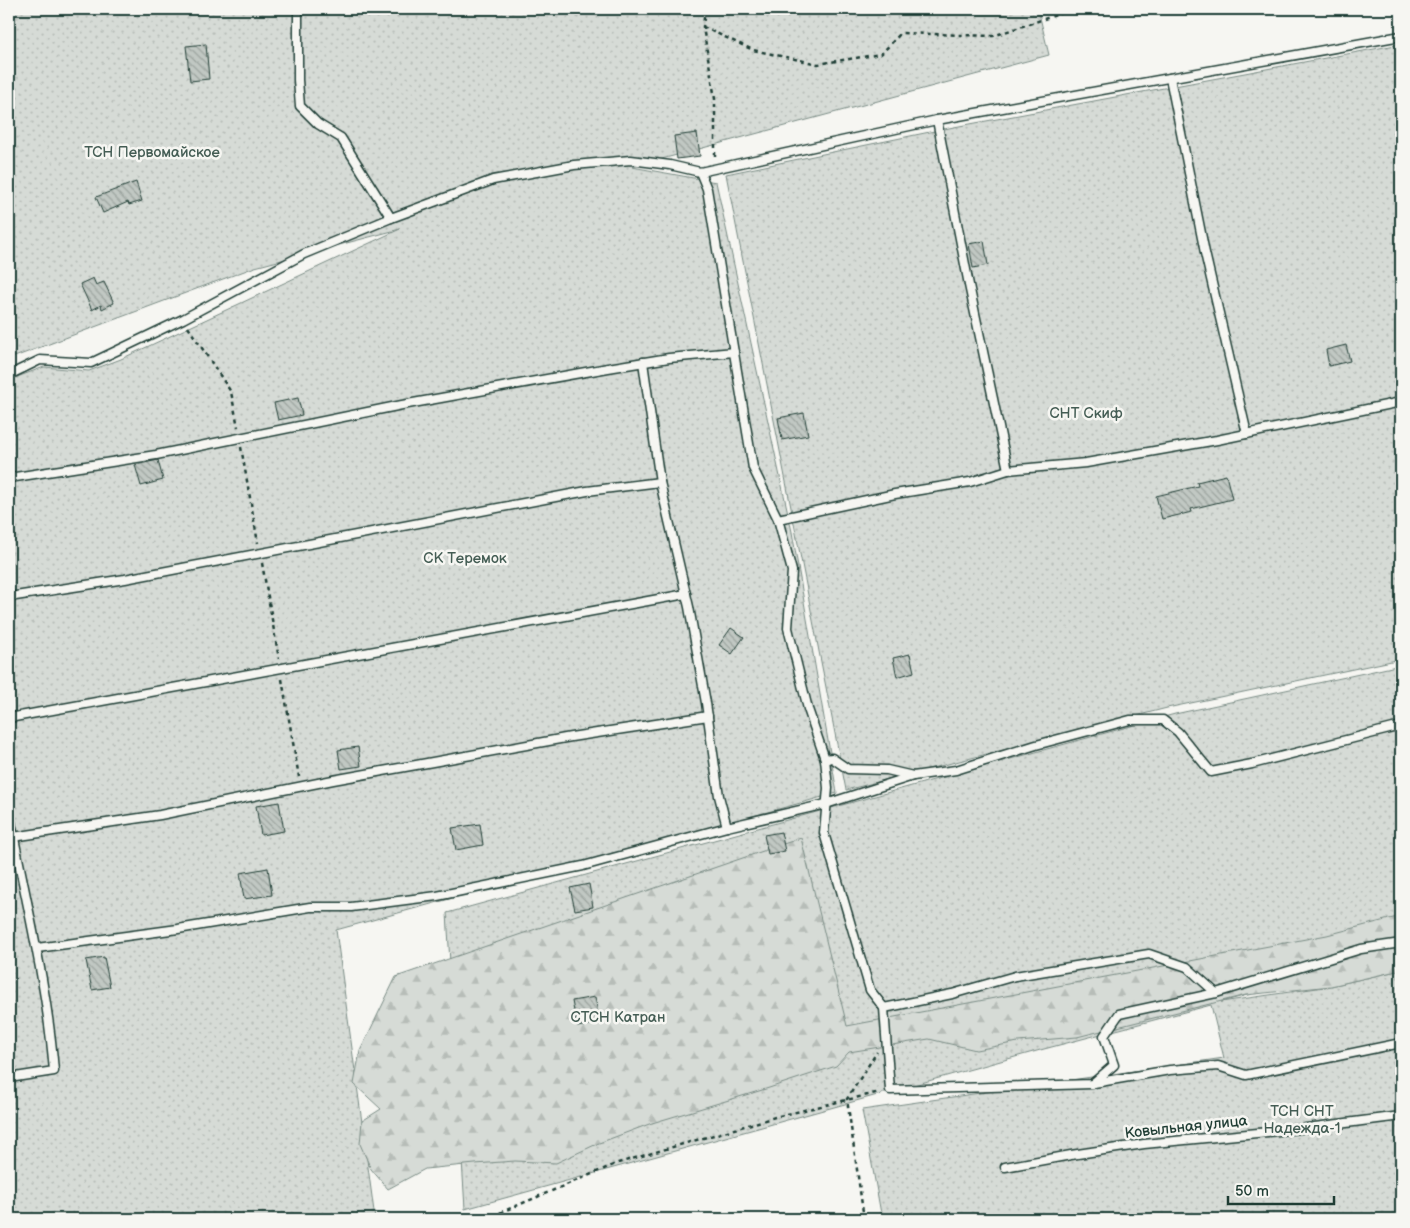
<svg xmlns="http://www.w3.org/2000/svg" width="1410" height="1228" font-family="'Balsamiq Sans',sans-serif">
	<defs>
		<pattern id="grass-dots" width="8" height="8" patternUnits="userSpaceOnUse" patternTransform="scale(1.25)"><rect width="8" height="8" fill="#d6dbd6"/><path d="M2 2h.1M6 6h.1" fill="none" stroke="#b7bdb8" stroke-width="1.8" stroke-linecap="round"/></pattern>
		<pattern id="forest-firs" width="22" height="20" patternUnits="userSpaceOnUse" patternTransform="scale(1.25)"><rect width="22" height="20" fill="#d6dbd6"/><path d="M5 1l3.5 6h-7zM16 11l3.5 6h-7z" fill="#b7bdb8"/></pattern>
		<pattern id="building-back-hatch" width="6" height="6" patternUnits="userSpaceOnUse" patternTransform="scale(1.25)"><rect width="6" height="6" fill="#c1c8c3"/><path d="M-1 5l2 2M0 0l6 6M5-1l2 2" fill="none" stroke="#9ca49f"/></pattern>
	</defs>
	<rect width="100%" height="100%" fill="#f6f6f2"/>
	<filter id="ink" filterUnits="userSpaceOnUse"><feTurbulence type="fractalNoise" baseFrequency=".02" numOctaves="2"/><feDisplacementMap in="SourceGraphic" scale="10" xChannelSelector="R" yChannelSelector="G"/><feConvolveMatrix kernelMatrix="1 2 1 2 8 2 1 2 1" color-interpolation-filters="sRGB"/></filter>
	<g filter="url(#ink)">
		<!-- grass -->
		<g fill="url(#grass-dots)" stroke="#7a8c85">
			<path d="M 9,9 L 1038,9 L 1049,55 L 632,167 L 716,182 L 792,532 L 837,793 L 336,930 L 375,1219 L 9,1219 L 9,380 L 44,367 L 89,371 L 121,359 L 400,229 L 255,267 L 9,359 Z"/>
			<path d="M 1401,44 L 1401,659 L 1167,708 L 846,790 L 726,174 L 954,127 Z"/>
			<path d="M 1401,665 L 1401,954 L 1221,1002 L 1331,986 L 1401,970 L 1401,1219 L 1232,1219 L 1218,1216 L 1186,1219 L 882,1219 L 862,1110 L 1224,1058 L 1211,1005 L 1044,1049 L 465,1209 L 447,913 L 1175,714 Z"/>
		</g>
		<!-- forest -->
		<path fill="url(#forest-firs)" stroke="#7a8c85" d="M 801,838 L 847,1026 L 1327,935 L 1401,916 L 1401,970 L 1331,986 L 1246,995 L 1077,1037 L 1018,1042 L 976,1050 L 929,1039 L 849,1052 L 836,1066 L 769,1088 L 652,1123 L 599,1143 L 556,1163 L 515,1161 L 475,1164 L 425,1169 L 388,1189 L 371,1169 L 360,1144 L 362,1121 L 381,1109 L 354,1084 L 360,1051 L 396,977 Z"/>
		<!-- building -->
		<g fill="url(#building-back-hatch)" stroke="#1f3d34">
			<path d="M 206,44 L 209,79 L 190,81 L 186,46 Z"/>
			<path d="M 697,133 L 700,156 L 677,159 L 674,136 Z"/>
			<path d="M 136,182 L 142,201 L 129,205 L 128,202 L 103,213 L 96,197 Z"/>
			<path d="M 984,241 L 988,265 L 973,268 L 969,244 Z"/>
			<path d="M 93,278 L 96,285 L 104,282 L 114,303 L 102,309 L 101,305 L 92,310 L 80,284 Z"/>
			<path d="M 1346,345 L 1350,361 L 1329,366 L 1326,350 Z"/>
			<path d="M 298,398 L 302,415 L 278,420 L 274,403 Z"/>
			<path d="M 804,413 L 808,435 L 782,440 L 778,418 Z"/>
			<path d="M 158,460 L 163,480 L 141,486 L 135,465 Z"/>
			<path d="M 1226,475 L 1232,499 L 1191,509 L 1192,512 L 1162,519 L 1156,496 L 1198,486 L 1197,482 Z"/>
			<path d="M 731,628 L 744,637 L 732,654 L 719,645 Z"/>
			<path d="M 910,654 L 914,672 L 897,677 L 893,658 Z"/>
			<path d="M 358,747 L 361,766 L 341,769 L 338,750 Z"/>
			<path d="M 279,802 L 284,831 L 261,835 L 256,806 Z"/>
			<path d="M 480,824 L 483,845 L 456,850 L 452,828 Z"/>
			<path d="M 781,832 L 785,851 L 768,854 L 764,835 Z"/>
			<path d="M 268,868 L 272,895 L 244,899 L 240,873 Z"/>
			<path d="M 589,884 L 593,907 L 575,910 L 570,888 Z"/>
			<path d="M 104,957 L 110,987 L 92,990 L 86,960 Z"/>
			<path d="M 595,997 L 600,1023 L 577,1027 L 572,1001 Z"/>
		</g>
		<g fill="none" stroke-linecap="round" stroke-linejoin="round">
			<!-- service casing -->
			<g stroke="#1f3d34" stroke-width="11">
				<g id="service">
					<path d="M 298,9 L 298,80 L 300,106 L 318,124 L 341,138 L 391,218 L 493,180 L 574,165 L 631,160 L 670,165 L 700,172 L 937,120 L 1401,36"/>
					<path d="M 1170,78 L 1205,253 L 1247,434"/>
					<path d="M 937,120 L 969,285 L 1008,470"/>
					<path d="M 700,172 L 707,189 L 753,468 L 778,519 L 792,571 L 788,628 L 808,709 L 825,759 L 828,788 L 824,833 L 870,990 L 884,1008 L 952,994 L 1015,976 L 1149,954 L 1187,967 L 1216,993"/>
					<path d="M 643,362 L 660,482 L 689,607 L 706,703 L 719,796 L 727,827"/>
					<path d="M 9,375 L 40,360 L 91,363 L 183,319 L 304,254 L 391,218"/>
					<path d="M 9,478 L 156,455 L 402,405 L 608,368 L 669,358 L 734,352"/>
					<path d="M 778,519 L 895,494 L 970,482 L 1008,470 L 1086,463 L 1217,440 L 1401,402"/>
					<path d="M 9,597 L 125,579 L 587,491 L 660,482"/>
					<path d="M 9,718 L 686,594"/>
					<path d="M 825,759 L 832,758 L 848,769 L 887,770 L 913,776 L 956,770 L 1036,745 L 1130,720 L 1163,720 L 1178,732 L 1211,772 L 1252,764 L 1401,726"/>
					<path d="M 9,812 C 25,898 47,983 54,1071 L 9,1078"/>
					<path d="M 13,837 L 160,815 L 333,780 L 571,737 L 708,716"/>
					<path d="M 37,948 L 178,929 L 310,907 L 351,907 L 437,896 L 583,866 L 727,827 L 826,804 L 913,776"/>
					<path d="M 884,1008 L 890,1090 L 1092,1084 L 1114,1065 L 1104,1036 L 1119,1014 L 1216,993 L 1361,949 L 1401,943"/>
					<path d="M 1094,1083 L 1170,1070 L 1218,1066 L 1246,1075 L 1401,1043"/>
					<path d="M 1005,1167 L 1071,1155 L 1144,1144 L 1299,1129 L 1401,1116"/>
				</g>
			</g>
			<!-- path -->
			<g stroke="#1f3d34" stroke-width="2.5" stroke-dasharray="4 4" stroke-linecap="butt">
				<path d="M 705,9 L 703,27 L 715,99 L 715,159"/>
				<path d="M 703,27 L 753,50 L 818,64 L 881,54 L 901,33 L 993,36 L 1062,13 L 1065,9"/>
				<path d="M 188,327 L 231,392 L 238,427"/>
				<path d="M 241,447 L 258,543"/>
				<path d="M 262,563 L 279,659"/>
				<path d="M 282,679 L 299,777"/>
				<path d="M 485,1219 L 618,1163 L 775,1117 L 880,1092"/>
				<path d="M 864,1219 L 847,1099 L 877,1052"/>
			</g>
			<!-- service -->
			<use href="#service" stroke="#f6f6f2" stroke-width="8"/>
		</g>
	</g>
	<g text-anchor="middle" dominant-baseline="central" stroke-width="5" stroke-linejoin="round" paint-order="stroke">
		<!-- park labels -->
		<g font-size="15" fill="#445d54" stroke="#f6f6f2">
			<text x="152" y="152">ТСН Первомайское</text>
			<text x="1086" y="413">СНТ Скиф</text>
			<text x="465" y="558">СК Теремок</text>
			<text x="618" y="1017">СТСН Катран</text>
			<text x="1302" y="1111">ТСН СНТ<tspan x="1302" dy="17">Надежда-1</tspan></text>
		</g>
		<!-- street labels -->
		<g font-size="15" fill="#1f3d34" stroke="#f6f6f2">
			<text transform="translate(1186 1127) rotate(-6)">Ковыльная улица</text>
		</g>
	</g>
	<!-- margin -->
	<rect width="1410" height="1228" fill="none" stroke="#f6f6f2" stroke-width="30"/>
	<rect x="15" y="15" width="1380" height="1198" fill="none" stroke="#1f3d34" stroke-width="2" filter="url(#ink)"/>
	<!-- scale -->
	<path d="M1228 1196v8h106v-8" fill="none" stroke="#1f3d34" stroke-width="2.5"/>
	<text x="1235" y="1196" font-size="15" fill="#1f3d34" stroke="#f6f6f2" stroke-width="4" paint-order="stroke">50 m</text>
</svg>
